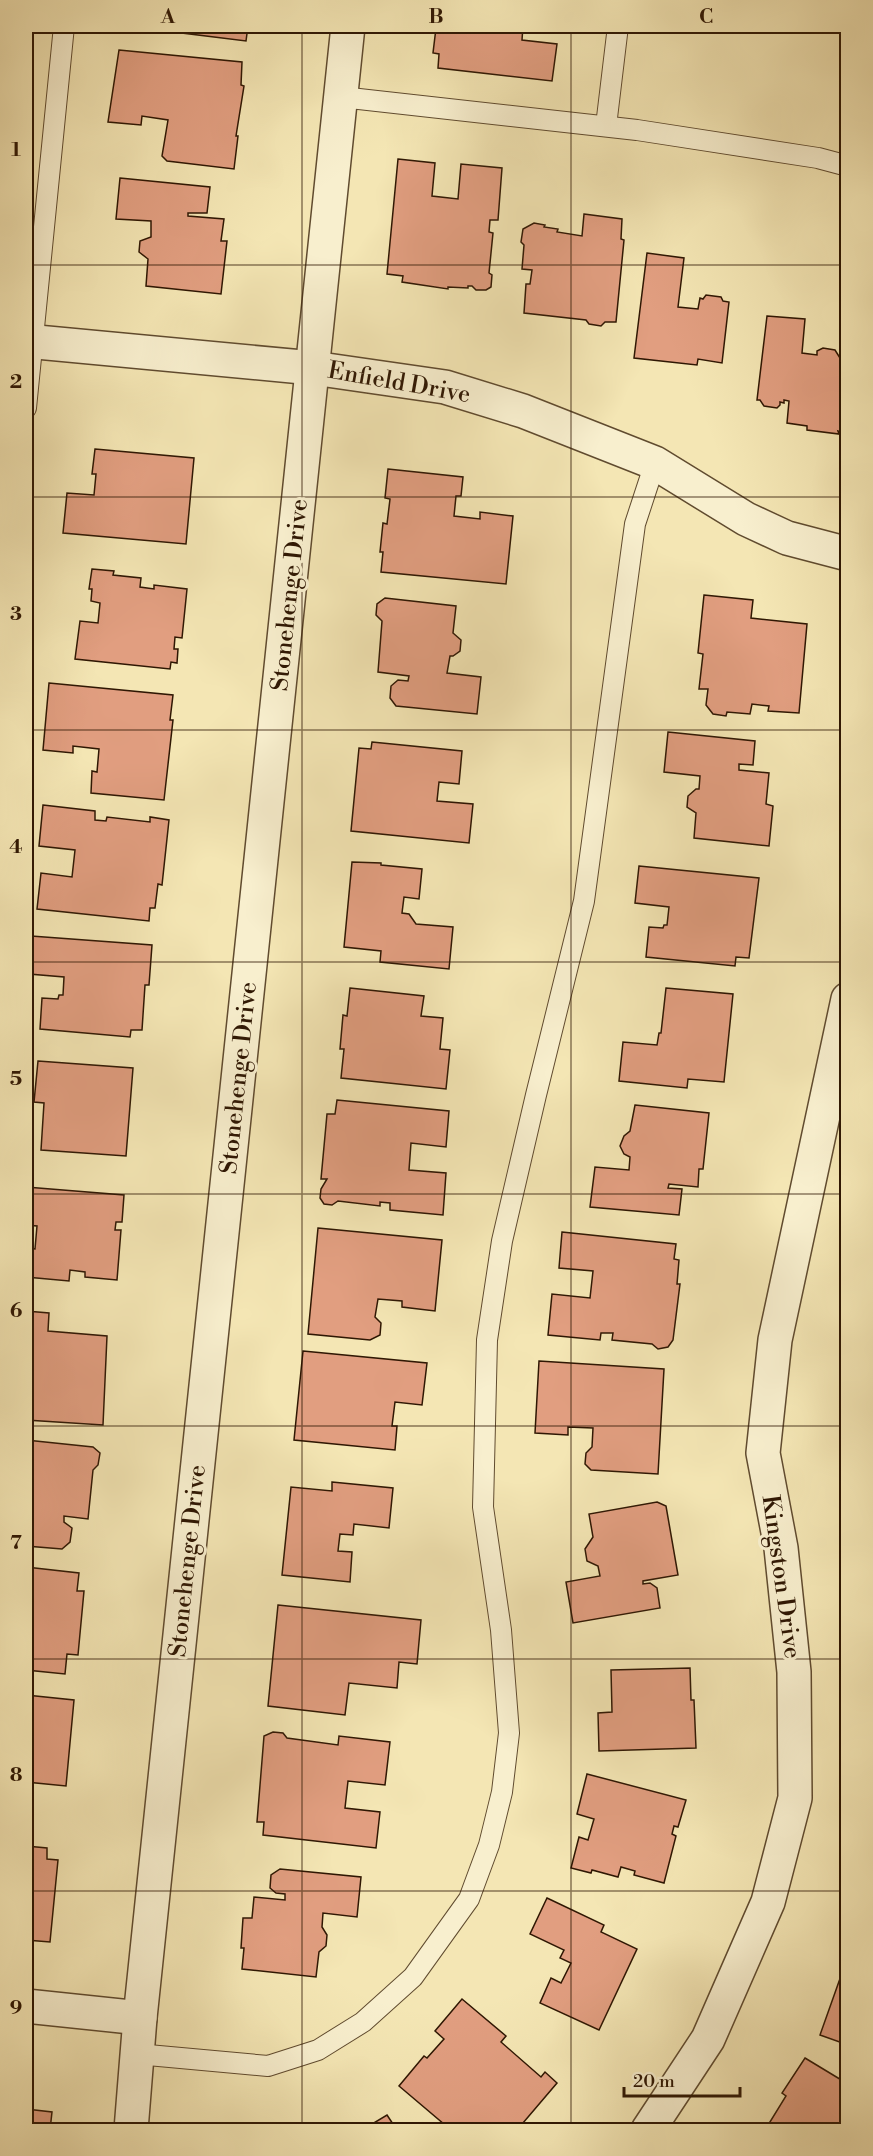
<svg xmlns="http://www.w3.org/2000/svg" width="873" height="2156" font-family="'Libre Bodoni',serif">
	<rect width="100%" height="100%" fill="#f4e6b4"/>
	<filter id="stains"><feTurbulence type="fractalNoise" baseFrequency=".00333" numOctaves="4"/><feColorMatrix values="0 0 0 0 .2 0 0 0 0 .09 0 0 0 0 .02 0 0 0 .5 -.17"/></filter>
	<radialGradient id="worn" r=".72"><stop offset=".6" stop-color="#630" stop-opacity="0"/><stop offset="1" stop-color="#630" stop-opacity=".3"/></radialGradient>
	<!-- building -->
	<g fill="#e19e80" stroke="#2f1703" stroke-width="1.5">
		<path d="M 175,26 L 248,26 L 246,41 L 174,32 Z"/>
		<path d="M 434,26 L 523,26 L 522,40 L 557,44 L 552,81 L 438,68 L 439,54 L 433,53 L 436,28 Z"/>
		<path d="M 119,50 L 242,62 L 241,85 L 244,86 L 236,136 L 238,136 L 234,169 L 167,161 L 162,156 L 168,120 L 142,116 L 141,125 L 108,122 Z"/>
		<path d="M 398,159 L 435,163 L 432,196 L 458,199 L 461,164 L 502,168 L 498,220 L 490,220 L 489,232 L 493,233 L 489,273 L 492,275 L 491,287 L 486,290 L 476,290 L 472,286 L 468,286 L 468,288 L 448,287 L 448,289 L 402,282 L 403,276 L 387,274 Z"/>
		<path d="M 120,178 L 210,187 L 207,213 L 188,213 L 188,216 L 224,219 L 221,241 L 227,241 L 221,294 L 146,286 L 148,259 L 139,252 L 140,241 L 151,237 L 151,221 L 116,219 Z"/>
		<path d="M 584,214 L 622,219 L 621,239 L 624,240 L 616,322 L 605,322 L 601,326 L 589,324 L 586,320 L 524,313 L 526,284 L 530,284 L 532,270 L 522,269 L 524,245 L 521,242 L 523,229 L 534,223 L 545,225 L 544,227 L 558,229 L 557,232 L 582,236 Z"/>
		<path d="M 647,253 L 684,258 L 678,307 L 698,309 L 700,298 L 703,299 L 706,295 L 721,297 L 723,301 L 729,302 L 722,363 L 698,359 L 697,365 L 634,358 Z"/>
		<path d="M 767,316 L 805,319 L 802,353 L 817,355 L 817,351 L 823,348 L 835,350 L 840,358 L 848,359 L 848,435 L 838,431 L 839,434 L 807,430 L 807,426 L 787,423 L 789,401 L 784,400 L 784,403 L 780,402 L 780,405 L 777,408 L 764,406 L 760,400 L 757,400 Z"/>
		<path d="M 95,449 L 194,458 L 186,544 L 63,533 L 67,493 L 94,495 L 96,474 L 92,474 Z"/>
		<path d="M 388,469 L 463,477 L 461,496 L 456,496 L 454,516 L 480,519 L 480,512 L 513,516 L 506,584 L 381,572 L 383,552 L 380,552 L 383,523 L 387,524 L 390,499 L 385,498 Z"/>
		<path d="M 92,569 L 114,571 L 113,575 L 141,578 L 140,587 L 154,589 L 154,585 L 187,589 L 182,638 L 175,637 L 174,649 L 178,649 L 177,663 L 171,662 L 170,669 L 75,659 L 80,621 L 98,623 L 100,603 L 91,601 L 92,589 L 89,589 Z"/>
		<path d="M 704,595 L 753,600 L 751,618 L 807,624 L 799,713 L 768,711 L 769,706 L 752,704 L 750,714 L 727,712 L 726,716 L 713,714 L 706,705 L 708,689 L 699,689 L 703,654 L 698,653 Z"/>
		<path d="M 385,598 L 456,606 L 453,633 L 461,640 L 460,651 L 453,656 L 450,656 L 447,673 L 481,677 L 477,714 L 396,706 L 390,698 L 391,686 L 398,680 L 408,681 L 409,676 L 378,672 L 382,621 L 376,615 L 377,604 Z"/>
		<path d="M 49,683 L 173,695 L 170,720 L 173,720 L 164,800 L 91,793 L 92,771 L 97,772 L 99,749 L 73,746 L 73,753 L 43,750 Z"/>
		<path d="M 668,732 L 755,741 L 753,765 L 739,764 L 739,770 L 769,773 L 766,804 L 773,806 L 769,846 L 694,838 L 696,813 L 687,807 L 688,796 L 696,789 L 699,789 L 700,776 L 664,772 Z"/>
		<path d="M 372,742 L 462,751 L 459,784 L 439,782 L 437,801 L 473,804 L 469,843 L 351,831 L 359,748 L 371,749 Z"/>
		<path d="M 43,805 L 95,811 L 95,820 L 106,821 L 107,817 L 150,822 L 150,817 L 169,820 L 162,885 L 158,884 L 155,908 L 150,908 L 149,921 L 37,909 L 41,873 L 72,877 L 75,850 L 39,846 Z"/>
		<path d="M 352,862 L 381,863 L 381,865 L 422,869 L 419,899 L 404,897 L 402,913 L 409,914 L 416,924 L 453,927 L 449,969 L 380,962 L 381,951 L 344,947 Z"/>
		<path d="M 639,866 L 759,878 L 749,958 L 736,957 L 735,966 L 646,957 L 649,927 L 663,928 L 664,925 L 667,925 L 669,907 L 635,903 Z"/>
		<path d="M 31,936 L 152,945 L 149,985 L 145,985 L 142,1030 L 131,1030 L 130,1037 L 40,1029 L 42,998 L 58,999 L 59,995 L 63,995 L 64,977 L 29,974 Z"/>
		<path d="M 350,988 L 424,996 L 421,1016 L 443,1018 L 440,1049 L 450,1050 L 446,1089 L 341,1078 L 344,1049 L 340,1049 L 343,1015 L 347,1016 Z"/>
		<path d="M 666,988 L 733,994 L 724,1082 L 688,1079 L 687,1088 L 619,1081 L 623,1042 L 657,1045 L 659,1033 L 661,1033 Z"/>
		<path d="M 38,1061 L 133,1068 L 126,1156 L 41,1150 L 44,1103 L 34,1102 Z"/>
		<path d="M 337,1100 L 449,1111 L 446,1147 L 411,1143 L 409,1170 L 446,1173 L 443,1215 L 390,1210 L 390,1203 L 380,1202 L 380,1206 L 338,1201 L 332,1205 L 324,1204 L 320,1198 L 321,1189 L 327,1179 L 321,1179 L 327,1114 L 335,1114 Z"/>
		<path d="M 635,1105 L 709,1113 L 703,1169 L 699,1169 L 698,1187 L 669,1184 L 668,1188 L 682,1189 L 679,1215 L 590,1207 L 595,1167 L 629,1170 L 630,1157 L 624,1154 L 620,1146 L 624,1136 L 630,1131 Z"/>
		<path d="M 26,1187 L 124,1195 L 122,1222 L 116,1222 L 115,1230 L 121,1230 L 117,1280 L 85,1277 L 85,1272 L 70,1270 L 69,1281 L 26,1277 L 26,1248 L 35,1249 L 37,1226 L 26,1225 Z"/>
		<path d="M 318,1228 L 442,1240 L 435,1311 L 402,1307 L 402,1301 L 378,1299 L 375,1317 L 381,1323 L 380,1335 L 370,1340 L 308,1334 Z"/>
		<path d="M 562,1232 L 676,1244 L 674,1259 L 679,1260 L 677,1284 L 680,1284 L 673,1340 L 668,1347 L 658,1349 L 652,1344 L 612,1340 L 613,1333 L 601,1333 L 600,1340 L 548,1335 L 552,1294 L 590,1298 L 593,1271 L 559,1268 Z"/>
		<path d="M 26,1311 L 49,1313 L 48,1331 L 107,1336 L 103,1425 L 26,1420 Z"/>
		<path d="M 303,1351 L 427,1363 L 422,1405 L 395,1402 L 392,1426 L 397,1426 L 395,1450 L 294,1440 Z"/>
		<path d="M 539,1361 L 664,1369 L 658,1474 L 591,1470 L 585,1464 L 586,1453 L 592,1447 L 593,1428 L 568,1427 L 568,1435 L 535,1433 Z"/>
		<path d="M 26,1440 L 93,1447 L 100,1453 L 98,1465 L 93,1470 L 88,1519 L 64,1516 L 64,1522 L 72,1528 L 70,1542 L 62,1549 L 26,1546 Z"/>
		<path d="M 332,1482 L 393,1488 L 389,1528 L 354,1524 L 353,1535 L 340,1534 L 338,1551 L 352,1552 L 350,1582 L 282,1575 L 291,1487 L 332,1491 Z"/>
		<path d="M 657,1502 L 666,1506 L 678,1575 L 643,1581 L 643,1584 L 650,1583 L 657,1588 L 660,1608 L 573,1623 L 566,1582 L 600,1576 L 598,1566 L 587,1561 L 585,1549 L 593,1537 L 589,1514 Z"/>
		<path d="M 26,1567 L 79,1573 L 77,1591 L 84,1591 L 78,1655 L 67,1654 L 65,1674 L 26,1670 Z"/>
		<path d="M 278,1605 L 421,1620 L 417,1664 L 399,1662 L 397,1688 L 349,1683 L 345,1715 L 268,1706 Z"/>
		<path d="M 690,1668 L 691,1700 L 694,1700 L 696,1748 L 599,1751 L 598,1713 L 612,1712 L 611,1670 Z"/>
		<path d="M 26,1695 L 74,1700 L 66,1786 L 26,1782 Z"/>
		<path d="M 273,1732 L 283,1733 L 287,1738 L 338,1745 L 339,1736 L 390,1742 L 385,1785 L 348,1781 L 345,1808 L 380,1812 L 376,1848 L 263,1835 L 264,1822 L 257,1822 L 264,1736 Z"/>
		<path d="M 587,1774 L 686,1800 L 678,1827 L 674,1826 L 672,1834 L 676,1836 L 664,1883 L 634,1875 L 635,1871 L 621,1867 L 618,1877 L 592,1870 L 591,1873 L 571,1868 L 579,1837 L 588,1840 L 594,1819 L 577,1814 Z"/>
		<path d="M 26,1846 L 47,1848 L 47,1859 L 58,1860 L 50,1942 L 26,1940 Z"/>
		<path d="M 280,1869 L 361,1877 L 357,1917 L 323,1913 L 322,1927 L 327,1935 L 326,1946 L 319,1952 L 316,1977 L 242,1969 L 244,1948 L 241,1948 L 243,1918 L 252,1918 L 254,1897 L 285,1900 L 285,1894 L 276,1893 L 270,1888 L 271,1875 Z"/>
		<path d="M 547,1898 L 604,1925 L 601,1932 L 637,1949 L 599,2030 L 540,2003 L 551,1978 L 561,1983 L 571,1963 L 560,1958 L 564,1950 L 530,1934 Z"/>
		<path d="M 848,1956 L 848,2045 L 820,2035 Z"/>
		<path d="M 462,1999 L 506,2036 L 501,2042 L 541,2077 L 545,2072 L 557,2083 L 517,2130 L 451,2130 L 399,2086 L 424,2056 L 427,2058 L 444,2039 L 435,2031 Z"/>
		<path d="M 805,2058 L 848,2084 L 848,2130 L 765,2130 L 786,2096 L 782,2093 Z"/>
		<path d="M 26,2109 L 52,2112 L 50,2130 L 26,2130 Z"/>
		<path d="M 387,2115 L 397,2130 L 362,2130 Z"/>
	</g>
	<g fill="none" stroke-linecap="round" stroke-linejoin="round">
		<!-- service casing -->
		<g stroke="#604b2f" stroke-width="22">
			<g id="service">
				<path d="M 341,97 L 637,130 L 818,158 L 848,166"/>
				<path d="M 606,126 L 618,26"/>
				<path d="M 26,408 L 64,26"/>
				<path d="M 137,2054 L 268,2066 L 318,2050 L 363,2022 L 413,1977 L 469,1899 L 489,1845 L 502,1792 L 509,1733 L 501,1630 L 483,1507 L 487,1340 L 502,1241 L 536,1095 L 584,901 L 635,524 L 655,463"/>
			</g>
		</g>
		<!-- minor casing -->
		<g stroke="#604b2f" stroke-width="36">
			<g id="minor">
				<path d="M 26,341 L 313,368 L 445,387 L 523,411 L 655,463 L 746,519 L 787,538 L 848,554"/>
				<path d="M 26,2006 L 140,2018"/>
				<path d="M 131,2130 L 140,2018 L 348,26"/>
				<path d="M 648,2130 L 708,2039 L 768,1902 L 795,1798 L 794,1672 L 781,1548 L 763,1453 L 775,1340 L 848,999"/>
			</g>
		</g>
		<!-- service -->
		<use href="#service" stroke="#f8efce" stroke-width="20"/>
		<!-- minor -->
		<use href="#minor" stroke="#f8efce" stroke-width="33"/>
	</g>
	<!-- grid -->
	<path fill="none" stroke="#2f1703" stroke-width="1.5" stroke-opacity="0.55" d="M 302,26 L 302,2130M 571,26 L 571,2130M 26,265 L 848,265M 26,497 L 848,497M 26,730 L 848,730M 26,962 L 848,962M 26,1194 L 848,1194M 26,1426 L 848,1426M 26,1659 L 848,1659M 26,1891 L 848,1891"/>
	<g text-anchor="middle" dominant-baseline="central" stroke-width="6" stroke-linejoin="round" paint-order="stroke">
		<!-- street labels -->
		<g font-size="24" fill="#2f1703" stroke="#f8efce">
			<text transform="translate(399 383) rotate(10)">Enfield Drive</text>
			<text transform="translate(290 595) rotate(-84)">Stonehenge Drive</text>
			<text transform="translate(239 1078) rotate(-84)">Stonehenge Drive</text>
			<text transform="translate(188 1561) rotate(-84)">Stonehenge Drive</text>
			<text transform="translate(781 1577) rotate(82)">Kingston Drive</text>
		</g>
	</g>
	<!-- margin -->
	<rect width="873" height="2156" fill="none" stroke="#f4e6b4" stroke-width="66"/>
	<!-- scale -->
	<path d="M624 2087v9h116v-9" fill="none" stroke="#2f1703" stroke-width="3"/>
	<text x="633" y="2087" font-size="18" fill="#2f1703" stroke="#f8efce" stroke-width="4.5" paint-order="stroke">20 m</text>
	<rect x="33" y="33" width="807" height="2090" fill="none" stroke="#2f1703" stroke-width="2"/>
	<g font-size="20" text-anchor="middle" font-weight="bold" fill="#2f1703">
		<text x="168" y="23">A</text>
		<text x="436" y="23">B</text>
		<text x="706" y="23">C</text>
		<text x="16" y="156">1</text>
		<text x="16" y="388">2</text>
		<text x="16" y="620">3</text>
		<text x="16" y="853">4</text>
		<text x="16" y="1085">5</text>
		<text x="16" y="1317">6</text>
		<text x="16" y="1549">7</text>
		<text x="16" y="1781">8</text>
		<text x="16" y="2014">9</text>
	</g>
	<rect width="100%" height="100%" filter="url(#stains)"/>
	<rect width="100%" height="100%" fill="url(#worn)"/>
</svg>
